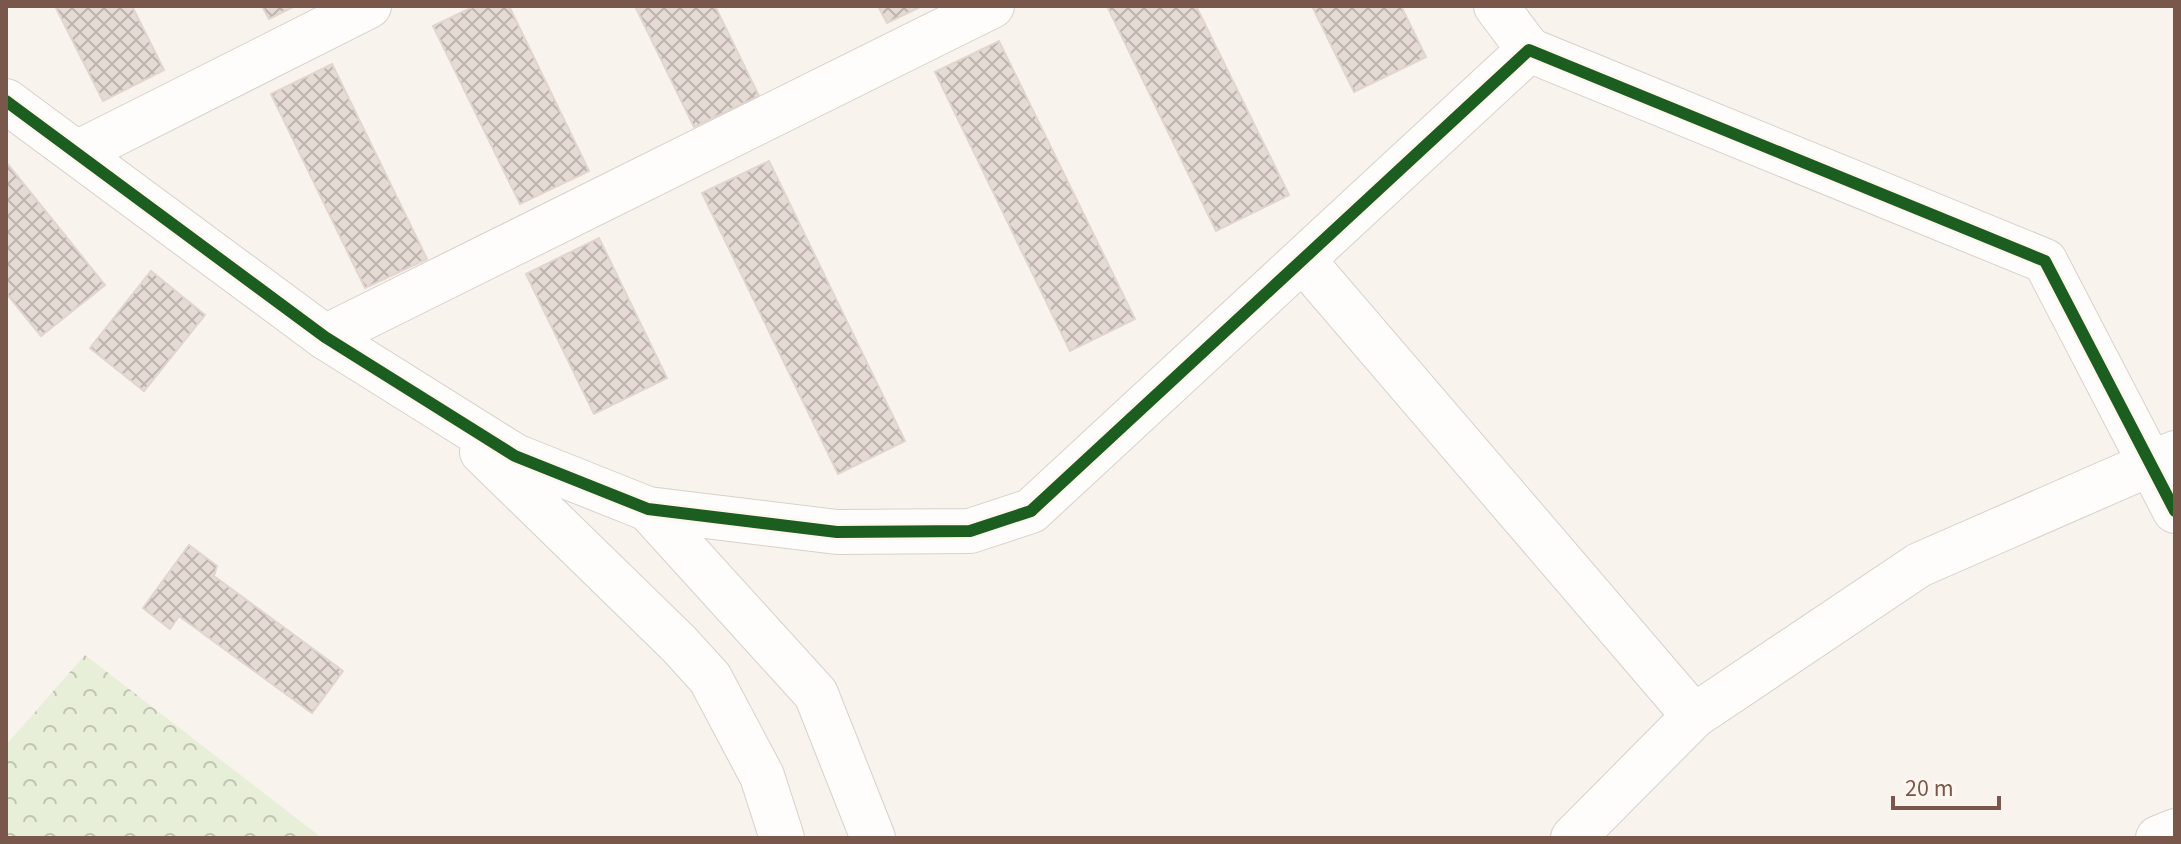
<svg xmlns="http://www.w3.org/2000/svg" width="2181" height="844" font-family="'Source Sans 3',sans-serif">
	<defs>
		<pattern id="forest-crowns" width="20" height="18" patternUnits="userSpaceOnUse" patternTransform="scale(2)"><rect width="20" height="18" fill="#e7efd8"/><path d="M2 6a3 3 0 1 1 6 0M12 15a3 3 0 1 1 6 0" fill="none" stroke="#c0c4b1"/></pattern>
		<pattern id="building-cross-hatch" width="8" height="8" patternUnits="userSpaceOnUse" patternTransform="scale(2)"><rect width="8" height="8" fill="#e5dbd4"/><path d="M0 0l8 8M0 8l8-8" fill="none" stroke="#beb4ae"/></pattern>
	</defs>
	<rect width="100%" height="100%" fill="#f8f3ed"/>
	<!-- forest -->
	<path fill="url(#forest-crowns)" d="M 85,655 L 322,838 L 6,838 L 6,745 Z"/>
	<!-- building -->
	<g fill="url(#building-cross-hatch)" stroke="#e2d5cf" stroke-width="2">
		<path d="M 55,6 L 132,6 L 164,70 L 103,101 Z"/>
		<path d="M 262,6 L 295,6 L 269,19 Z"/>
		<path d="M 475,6 L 509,6 L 589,171 L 520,204 L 433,26 Z"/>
		<path d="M 635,6 L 715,6 L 759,96 L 694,127 Z"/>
		<path d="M 878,6 L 922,6 L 887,23 Z"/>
		<path d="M 1107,6 L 1196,6 L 1289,195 L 1216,231 Z"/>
		<path d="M 1312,6 L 1401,6 L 1426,57 L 1354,92 Z"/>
		<path d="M 999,41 L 1135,319 L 1070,351 L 935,72 Z"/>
		<path d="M 332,64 L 427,259 L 365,288 L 271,94 Z"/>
		<path d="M 769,161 L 905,441 L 838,474 L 702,193 Z"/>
		<path d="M 6,162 L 105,285 L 41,336 L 6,293 Z"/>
		<path d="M 599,238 L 667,378 L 594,414 L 526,274 Z"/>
		<path d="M 151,271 L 205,315 L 144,391 L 90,348 Z"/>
		<path d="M 189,545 L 217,566 L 214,576 L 343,671 L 312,713 L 179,616 L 170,629 L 143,608 Z"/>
	</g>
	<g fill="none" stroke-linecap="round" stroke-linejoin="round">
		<!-- minor casing -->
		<g stroke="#d8d0cb" stroke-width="46">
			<g id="minor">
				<path d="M 1496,6 L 1529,50"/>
				<path d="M 6,101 L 325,337 L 515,456 L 648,509 L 837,532 L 970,531 L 1031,511 L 1529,50 L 2045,261 L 2175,511"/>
				<path d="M 79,152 L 369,6"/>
				<path d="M 1303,260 L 1694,716"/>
				<path d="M 325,337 L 992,6"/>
				<path d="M 482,452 L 679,644 L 710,678 L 762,776 L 782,838"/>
				<path d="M 648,509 L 816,694 L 873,838"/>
				<path d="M 1573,838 L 1694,716 L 1919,565 L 2175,453"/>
				<path d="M 2158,838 L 2175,831"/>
			</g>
		</g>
		<!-- minor -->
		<use href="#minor" stroke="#fefdfc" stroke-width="44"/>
		<!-- cycleway casing -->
		<g stroke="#fff7ef" stroke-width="17">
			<path id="cycleway" d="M 6,101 L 325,337 L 515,456 L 648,509 L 837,532 L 970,531 L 1031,511 L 1529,50 L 2045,261 L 2175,511"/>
		</g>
		<!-- cycleway -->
		<use href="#cycleway" stroke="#1b5e20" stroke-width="12"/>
	</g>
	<!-- border -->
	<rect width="2181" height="844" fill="none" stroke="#79574b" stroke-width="16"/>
	<!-- scale -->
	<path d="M1893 796v12h106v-12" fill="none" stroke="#79574b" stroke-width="4"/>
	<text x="1905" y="796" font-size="24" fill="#79574b" stroke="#fff7ef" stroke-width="6" paint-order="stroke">20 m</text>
</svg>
